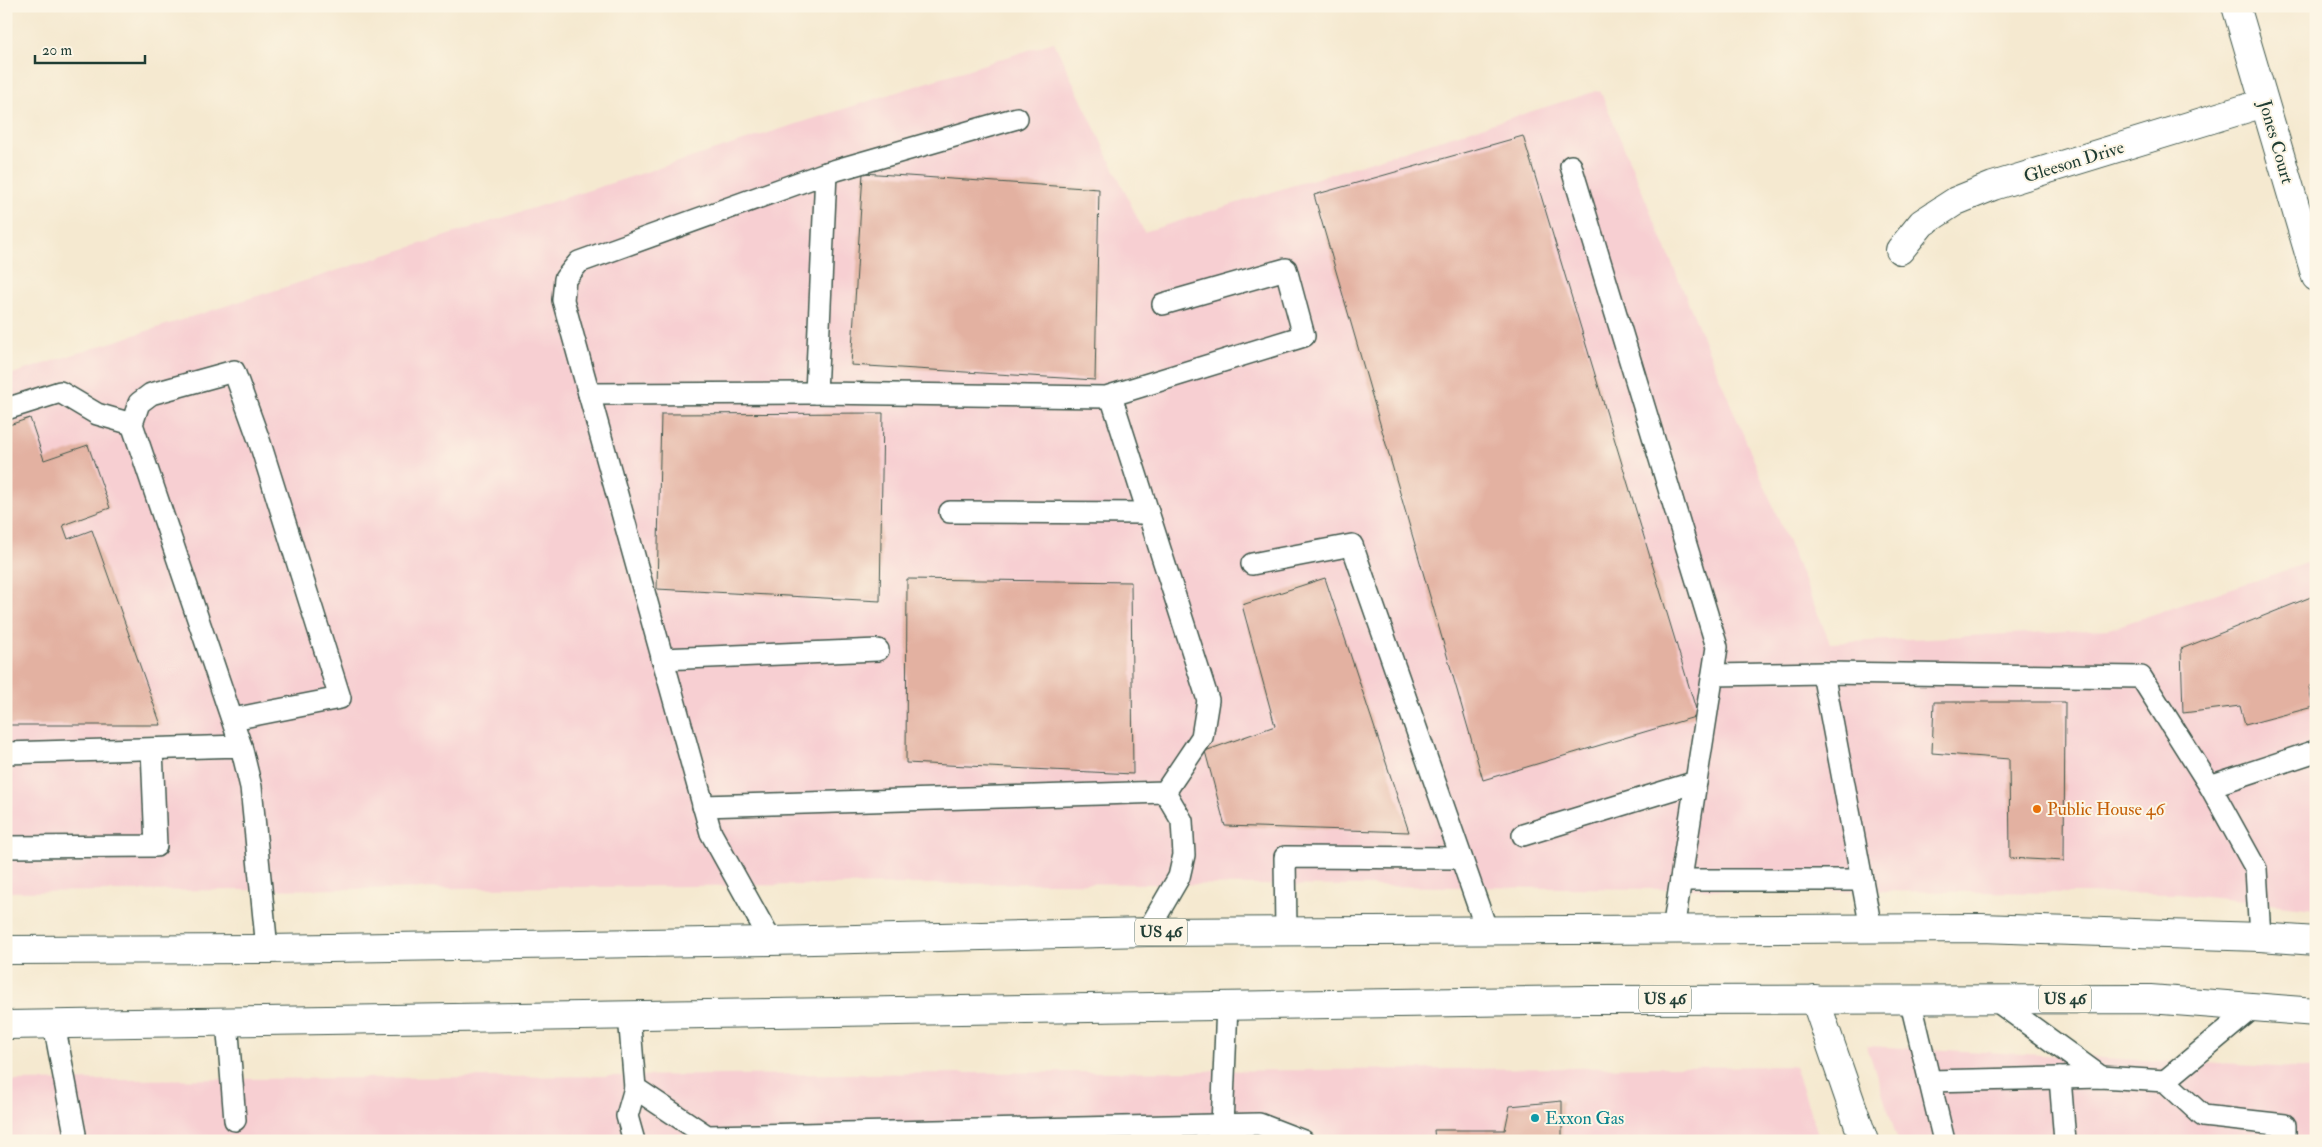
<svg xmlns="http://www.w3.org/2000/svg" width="2322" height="1147" font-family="'IM FELL Double Pica',serif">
	<rect width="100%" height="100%" fill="#fcf5e5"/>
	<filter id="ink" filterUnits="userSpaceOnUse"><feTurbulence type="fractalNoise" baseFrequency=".02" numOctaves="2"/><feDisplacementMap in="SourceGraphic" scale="10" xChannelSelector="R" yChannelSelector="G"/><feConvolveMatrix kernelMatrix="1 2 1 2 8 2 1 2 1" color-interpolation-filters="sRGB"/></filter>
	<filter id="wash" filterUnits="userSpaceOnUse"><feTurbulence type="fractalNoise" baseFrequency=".0096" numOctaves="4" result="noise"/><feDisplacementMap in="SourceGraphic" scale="20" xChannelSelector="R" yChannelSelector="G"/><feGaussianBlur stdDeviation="1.12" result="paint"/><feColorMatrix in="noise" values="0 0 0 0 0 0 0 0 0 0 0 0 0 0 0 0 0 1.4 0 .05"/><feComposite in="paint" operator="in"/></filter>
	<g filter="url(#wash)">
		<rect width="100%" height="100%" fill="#f5e9d0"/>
		<!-- built -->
		<g fill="#f7cfd2">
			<path d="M 1054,42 L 1144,232 L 1600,90 L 1830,643 L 2109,629 L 2316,560 L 2316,909 L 2178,894 L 1048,883 L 6,892 L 6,376 Z"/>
			<path d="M 1867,1046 L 2316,1069 L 2316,1141 L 1898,1141 Z"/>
			<path d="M 1795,1066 L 1820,1141 L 6,1141 L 6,1081 Z"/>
		</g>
		<g id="blocks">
			<!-- building -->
			<g fill="#e3b1a1">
				<path d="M 1523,136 L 1698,716 L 1483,780 L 1314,195 Z"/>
				<path d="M 863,173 L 1099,189 L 1095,380 L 851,365 Z"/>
				<path d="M 883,413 L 880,601 L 657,589 L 661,414 Z"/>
				<path d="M 30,418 L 44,460 L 88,445 L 110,508 L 63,525 L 68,539 L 92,530 L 161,725 L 6,725 L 6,426 Z"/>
				<path d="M 1325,578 L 1409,832 L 1225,826 L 1205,751 L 1275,726 L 1242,605 Z"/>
				<path d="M 907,579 L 1131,582 L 1133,774 L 906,763 Z"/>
				<path d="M 2316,595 L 2316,682 L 2309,687 L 2313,707 L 2245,725 L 2240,706 L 2183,713 L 2181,649 Z"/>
				<path d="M 1934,702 L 2065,702 L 2064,861 L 2010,858 L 2009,759 L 1932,753 Z"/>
				<path d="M 1562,1101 L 1562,1141 L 1435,1141 L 1434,1130 L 1505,1130 L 1510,1106 Z"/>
			</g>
		</g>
	</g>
	<g filter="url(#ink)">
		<use href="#blocks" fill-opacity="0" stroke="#3f574b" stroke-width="1"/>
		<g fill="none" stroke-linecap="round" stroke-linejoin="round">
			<!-- service casing -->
			<g stroke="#3f574b" stroke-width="24">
				<g id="service">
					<path d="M 1571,166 L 1717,647 L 1673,930"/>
					<path d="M 826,173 L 816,393 L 1106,397 L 1304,336 L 1286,269 L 1163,304"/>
					<path d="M 589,394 L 816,393"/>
					<path d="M 6,409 L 60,392 L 97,414 L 132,424"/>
					<path d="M 950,512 L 1148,513"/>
					<path d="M 1252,564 L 1352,545 L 1487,931"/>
					<path d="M 662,659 L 878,650"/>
					<path d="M 1823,673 L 1862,880"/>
					<path d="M 1713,675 L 1823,673 L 2141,677 L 2210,786 L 2256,869 L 2260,937"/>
					<path d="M 233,719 L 340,698 L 259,440 L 234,371 L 151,394 L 139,403 L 132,424 L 241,746"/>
					<path d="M 6,753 L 241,746 L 251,787 L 267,949"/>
					<path d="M 2210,786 L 2316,751"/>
					<path d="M 703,806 L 1165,792 L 1202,737 L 1208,700 L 1111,396"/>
					<path d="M 1523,835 L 1696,782"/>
					<path d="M 6,847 L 156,846 L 152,749"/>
					<path d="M 1681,880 L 1862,880 L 1871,929"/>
					<path d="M 1286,931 L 1285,857 L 1461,858"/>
					<path d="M 1147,932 L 1179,877 L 1184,855 L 1182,821 L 1165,792"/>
					<path d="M 771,941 L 711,833 L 563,300 L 565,279 L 579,262 L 826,173 L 1017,118"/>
					<path d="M 1910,999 L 1944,1141"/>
					<path d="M 1994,999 L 2101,1077"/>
					<path d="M 629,1015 L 635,1088 L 707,1136 L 1259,1124 L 1303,1141"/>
					<path d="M 227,1021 L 235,1120"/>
					<path d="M 54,1024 L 75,1134"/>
					<path d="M 1929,1081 L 2060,1078"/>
					<path d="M 2165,1081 L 2254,1007"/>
					<path d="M 1222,1125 L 1227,1005"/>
					<path d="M 634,1141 L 627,1116 L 635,1088"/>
					<path d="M 2065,1141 L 2060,1078 L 2101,1077 L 2165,1081 L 2203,1116 L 2285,1125 L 2285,1141"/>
				</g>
			</g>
			<!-- minor casing -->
			<g stroke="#3f574b" stroke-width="30">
				<g id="minor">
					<path d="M 2236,6 L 2316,277"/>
					<path d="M 1900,250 L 1922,223 L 1956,201 L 1993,186 L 2264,103"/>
					<path d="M 1815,999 L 1864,1141"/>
				</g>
			</g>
			<!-- trunk casing -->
			<g stroke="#3f574b" stroke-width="30">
				<g id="trunk">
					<path d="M 6,950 L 267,949 L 771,941 L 1147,932 L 1981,928 L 2260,937 L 2316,941"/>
					<path d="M 6,1025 L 1588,1000 L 2150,999 L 2316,1012"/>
				</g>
			</g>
			<!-- service -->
			<use href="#service" stroke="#fff" stroke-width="21"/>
			<!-- minor -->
			<use href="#minor" stroke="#fff" stroke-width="28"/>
			<!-- trunk -->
			<use href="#trunk" stroke="#fff" stroke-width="28"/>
		</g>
	</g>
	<!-- markers -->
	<circle fill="#e8710a" stroke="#fcf5e5" stroke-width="2" cx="2037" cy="809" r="5"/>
	<circle fill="#0f9aa8" stroke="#fcf5e5" stroke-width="2" cx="1535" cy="1118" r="5"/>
	<g text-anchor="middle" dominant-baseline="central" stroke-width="4" stroke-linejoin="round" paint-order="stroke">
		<!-- shield labels -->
		<g fill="#fcf5e5" stroke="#617469" stroke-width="1">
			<rect x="1135" y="918.5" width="52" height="27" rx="4"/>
			<rect x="1639" y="985.5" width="52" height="27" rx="4"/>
			<rect x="2039" y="985.5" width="52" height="27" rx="4"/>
		</g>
		<g font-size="16" font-weight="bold" fill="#1f3d34">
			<text x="1161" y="932">US 46</text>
			<text x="1665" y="999">US 46</text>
			<text x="2065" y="999">US 46</text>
		</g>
		<!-- street labels -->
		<g font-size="18" fill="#1f3d34" stroke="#fcf5e5">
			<text transform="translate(2276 142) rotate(74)">Jones Court</text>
			<text transform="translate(2074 162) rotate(-17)">Gleeson Drive</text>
		</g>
		<!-- food labels -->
		<g font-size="18" fill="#c56008" stroke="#fcf5e5" text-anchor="start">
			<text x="2047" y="809">Public House 46</text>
		</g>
		<!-- culture labels -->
		<g font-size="18" fill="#0d838f" stroke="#fcf5e5" text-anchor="start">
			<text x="1545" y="1118">Exxon Gas</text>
		</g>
	</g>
	<!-- margin -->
	<rect width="2322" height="1147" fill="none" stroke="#fcf5e5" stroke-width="25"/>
	<!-- scale -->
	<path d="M35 55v8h110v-8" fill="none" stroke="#1f3d34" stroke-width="2.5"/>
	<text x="42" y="55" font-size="15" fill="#1f3d34" stroke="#fcf5e5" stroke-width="4" paint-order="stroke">20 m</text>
</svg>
